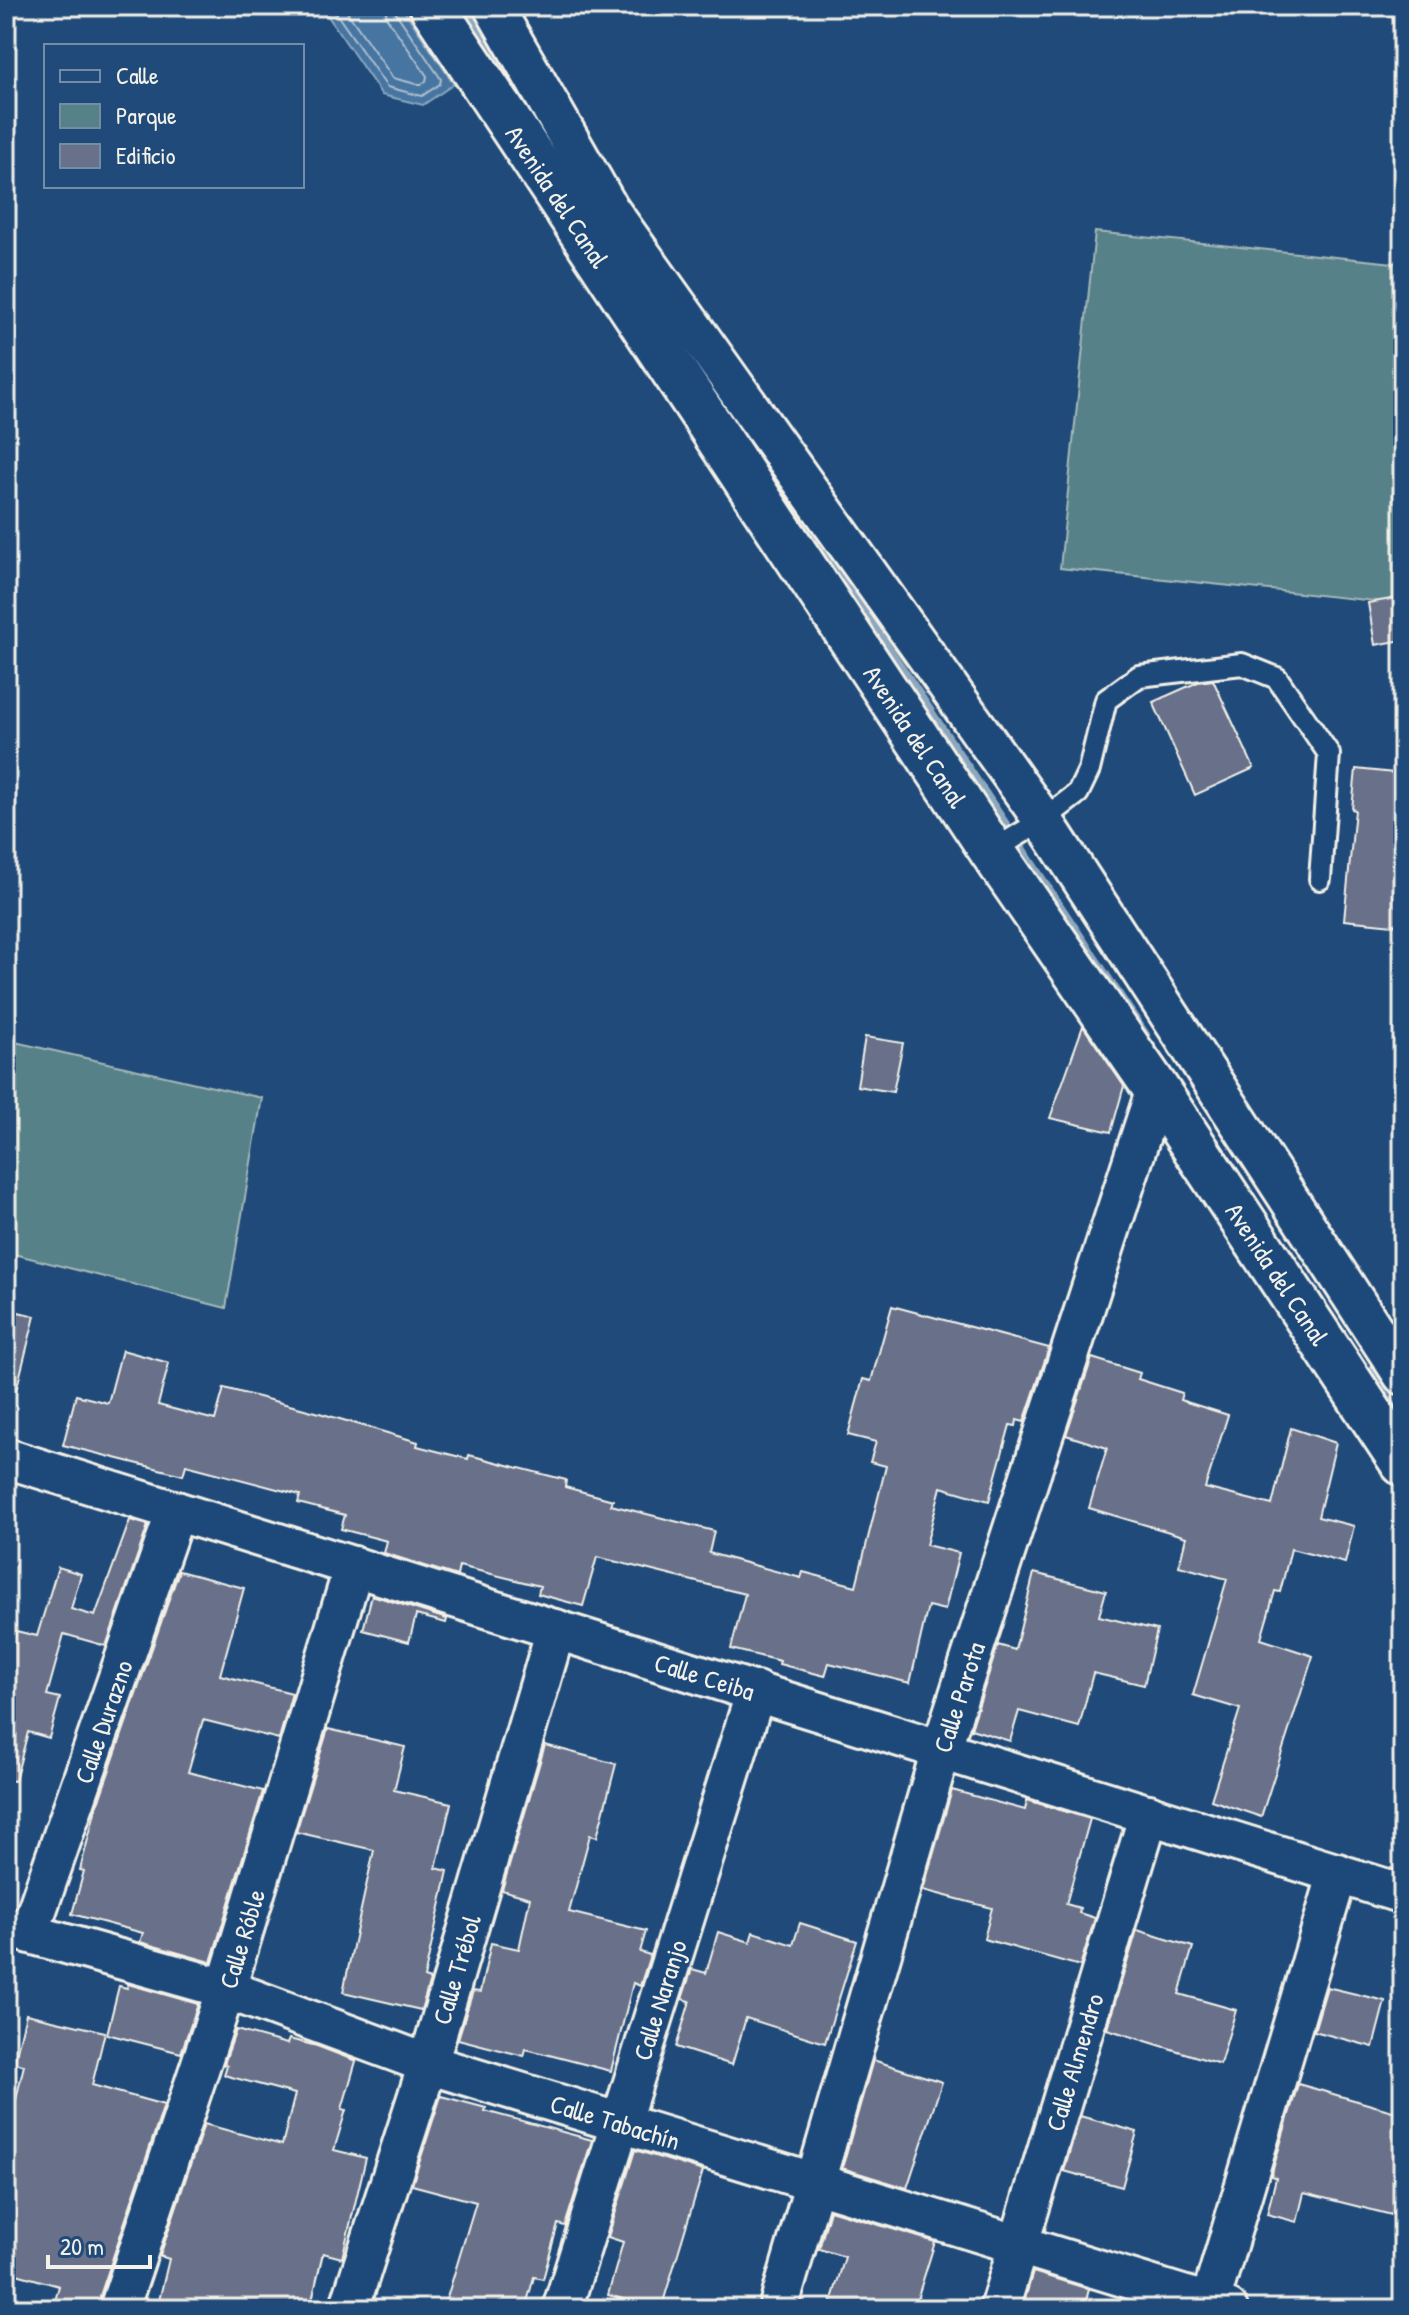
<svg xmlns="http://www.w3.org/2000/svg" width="1409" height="2315" font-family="'Patrick Hand',sans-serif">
	<rect width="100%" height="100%" fill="#1f4a7a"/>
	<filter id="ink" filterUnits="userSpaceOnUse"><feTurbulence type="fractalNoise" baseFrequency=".0125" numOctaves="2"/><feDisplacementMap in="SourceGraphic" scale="16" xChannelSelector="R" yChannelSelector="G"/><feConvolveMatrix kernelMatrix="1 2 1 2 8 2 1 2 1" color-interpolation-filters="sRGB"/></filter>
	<g filter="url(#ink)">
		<!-- green -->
		<g fill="#578188" stroke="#a6b9b8" stroke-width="2">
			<path d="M 1095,232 L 1403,264 L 1403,604 L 1060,568 Z"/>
			<path d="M 6,1040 L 262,1098 L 226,1308 L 6,1252 Z"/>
		</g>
		<!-- water -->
		<path fill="#4775a2" stroke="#8ca7be" stroke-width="2" d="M 321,6 L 401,6 L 454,84 L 423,105 L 382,95 Z"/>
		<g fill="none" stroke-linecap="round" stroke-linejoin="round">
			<!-- shore -->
			<g stroke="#afbfcc" stroke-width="2">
				<path d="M 331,6 L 387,87 L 422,96 L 440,84 L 441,79 L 396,13 L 395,6"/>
				<path d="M 343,6 L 393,78 L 420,85 L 426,81 L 427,76 L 387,18 L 385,6"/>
			</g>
			<!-- stream -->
			<g stroke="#8ca7be" stroke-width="10">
				<path d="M 462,6 L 536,119"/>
				<path d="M 744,432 L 1145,1035"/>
				<path d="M 1369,1371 L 1403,1423"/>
			</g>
		</g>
		<!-- building -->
		<g fill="#68708a" stroke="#f4f1e8" stroke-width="2">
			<path d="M 1403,597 L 1403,640 L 1375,645 L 1368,603 Z"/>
			<path d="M 1213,680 L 1254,768 L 1195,795 L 1153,702 L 1198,682 Z"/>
			<path d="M 1356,769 L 1403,774 L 1403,926 L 1344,920 L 1355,810 L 1352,809 Z"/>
			<path d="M 1083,1026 L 1124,1086 L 1111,1132 L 1050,1118 Z"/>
			<path d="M 865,1037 L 903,1043 L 893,1092 L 857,1086 Z"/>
			<path d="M 892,1306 L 1049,1348 L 1024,1422 L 1017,1420 L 1016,1426 L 1010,1425 L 989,1501 L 941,1487 L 926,1545 L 959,1553 L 945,1610 L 928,1606 L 910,1683 L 829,1663 L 825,1676 L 779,1664 L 780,1661 L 731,1649 L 745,1594 L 597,1557 L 583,1606 L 538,1594 L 540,1586 L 459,1566 L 457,1576 L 384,1553 L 387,1541 L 341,1529 L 345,1515 L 298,1503 L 300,1495 L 186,1465 L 183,1475 L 63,1445 L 76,1395 L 108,1403 L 122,1350 L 169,1363 L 158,1405 L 215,1420 L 224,1388 L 316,1412 L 418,1442 L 417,1446 L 468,1459 L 469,1455 L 566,1480 L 565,1487 L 613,1500 L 611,1505 L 714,1531 L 709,1553 L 801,1578 L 803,1572 L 856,1586 L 886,1466 L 870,1462 L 876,1442 L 848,1435 L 863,1379 L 871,1381 Z"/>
			<path d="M 6,1309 L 35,1316 L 16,1391 L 6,1390 Z"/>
			<path d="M 1092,1358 L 1140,1373 L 1138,1379 L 1182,1393 L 1180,1400 L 1228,1415 L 1205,1488 L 1272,1505 L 1291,1428 L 1336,1443 L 1318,1517 L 1354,1526 L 1345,1563 L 1291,1549 L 1280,1592 L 1275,1591 L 1261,1639 L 1313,1656 L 1261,1817 L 1211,1800 L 1240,1709 L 1193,1695 L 1227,1579 L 1179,1566 L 1186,1537 L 1089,1508 L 1107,1448 L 1066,1435 Z"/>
			<path d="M 130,1520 L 148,1525 L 106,1646 L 64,1634 L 47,1695 L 60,1698 L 49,1738 L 28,1732 L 15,1781 L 6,1780 L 6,1668 L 16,1631 L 37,1636 L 58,1567 L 81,1574 L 71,1609 L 95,1616 Z"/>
			<path d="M 179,1571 L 244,1588 L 220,1675 L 292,1693 L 279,1739 L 203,1720 L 188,1772 L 263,1791 L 211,1962 L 140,1942 L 143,1933 L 72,1914 L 84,1871 L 80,1870 L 95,1812 Z"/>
			<path d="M 1034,1573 L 1106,1591 L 1099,1616 L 1157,1630 L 1144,1685 L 1093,1673 L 1079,1727 L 1019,1711 L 1010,1741 L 971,1729 L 998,1645 L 1015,1650 Z"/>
			<path d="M 372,1595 L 447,1619 L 446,1623 L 416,1615 L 409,1642 L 363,1630 Z"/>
			<path d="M 328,1729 L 405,1747 L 394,1790 L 451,1803 L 436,1868 L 448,1871 L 424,1978 L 430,1980 L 421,2010 L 343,1992 L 374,1850 L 296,1832 Z"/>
			<path d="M 545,1745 L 616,1764 L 597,1837 L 590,1835 L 569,1912 L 646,1931 L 640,1952 L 650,1955 L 640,1986 L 633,1983 L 611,2071 L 526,2049 L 524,2056 L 458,2039 L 473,1991 L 480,1992 L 491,1943 L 519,1949 L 530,1898 L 502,1890 Z"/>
			<path d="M 952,1790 L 1025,1810 L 1027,1800 L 1090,1819 L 1066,1904 L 1080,1908 L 1079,1913 L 1095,1918 L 1080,1966 L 984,1939 L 992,1908 L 923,1890 Z"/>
			<path d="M 800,1923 L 857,1941 L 825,2043 L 746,2018 L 732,2065 L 676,2047 L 690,2001 L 682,1999 L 692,1969 L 706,1973 L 718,1932 L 750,1942 L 753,1932 L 793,1945 Z"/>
			<path d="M 1137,1930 L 1193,1947 L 1179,1994 L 1236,2010 L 1220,2064 L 1107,2029 Z"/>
			<path d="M 128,1984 L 198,2004 L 181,2053 L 107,2034 L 119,1986 L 127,1988 Z"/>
			<path d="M 1327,1987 L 1385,2001 L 1373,2047 L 1314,2031 Z"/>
			<path d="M 26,2014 L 105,2032 L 92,2085 L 164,2105 L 98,2302 L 98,2309 L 53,2309 L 59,2286 L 6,2271 L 6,2124 L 10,2125 L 24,2065 L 14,2063 Z"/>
			<path d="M 236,2030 L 287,2044 L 289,2039 L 317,2046 L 356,2061 L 342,2109 L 346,2110 L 334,2150 L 366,2158 L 342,2258 L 323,2253 L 310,2309 L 157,2309 L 169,2259 L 160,2256 L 204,2124 L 282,2145 L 295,2094 L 224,2075 L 227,2065 L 224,2064 Z"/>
			<path d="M 873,2060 L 942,2082 L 907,2188 L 842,2168 Z"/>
			<path d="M 1298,2084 L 1403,2114 L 1403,2170 L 1392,2215 L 1304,2193 L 1297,2222 L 1267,2214 L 1276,2178 L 1271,2176 Z"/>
			<path d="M 441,2096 L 486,2108 L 485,2111 L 592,2140 L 565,2226 L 558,2224 L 543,2279 L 534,2277 L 525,2309 L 475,2309 L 446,2301 L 476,2202 L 412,2185 Z"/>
			<path d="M 1080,2116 L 1137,2132 L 1122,2187 L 1064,2171 Z"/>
			<path d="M 635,2150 L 703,2171 L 661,2309 L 608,2295 L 623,2242 L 608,2237 Z"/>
			<path d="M 830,2210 L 935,2242 L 914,2309 L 829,2309 L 845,2257 L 819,2249 Z"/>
			<path d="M 1033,2272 L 1089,2289 L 1084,2309 L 1022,2309 Z"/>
		</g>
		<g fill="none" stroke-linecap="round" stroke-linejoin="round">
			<!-- lane casing -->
			<g stroke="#f4f1e8" stroke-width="26">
				<path id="lane" d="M 992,851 L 1043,820 L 1078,793 L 1089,770 L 1106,700 L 1139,676 L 1242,664 L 1277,678 L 1329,754 L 1320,879"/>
			</g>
			<!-- street casing -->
			<g stroke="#f4f1e8" stroke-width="44">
				<g id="street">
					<path d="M 493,6 L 609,209 L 1043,820 L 1403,1375"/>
					<path id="s1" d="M 6,1458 L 1403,1894"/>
					<path id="s2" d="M 6,1927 L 226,1989 L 428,2064 L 1228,2309"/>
					<path id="s3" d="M 29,1933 L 176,1511"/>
					<path id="s4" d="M 119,2309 L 226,1989 L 354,1566"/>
					<path id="s5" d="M 349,2309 L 428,2064 L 556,1629"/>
					<path id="s6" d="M 562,2309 L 756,1691"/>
					<path id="s7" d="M 778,2309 L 941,1750 L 1156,1089"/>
					<path id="s8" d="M 999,2309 L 1149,1814"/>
					<path d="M 1208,2309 L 1338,1873"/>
				</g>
			</g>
			<!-- secondary casing -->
			<g stroke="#f4f1e8" stroke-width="50">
				<g id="secondary">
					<path id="s9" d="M 432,6 L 992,851 L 1156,1089 L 1403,1463"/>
				</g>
			</g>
			<!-- lane -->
			<use href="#lane" stroke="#1f4a7a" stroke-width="20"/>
			<!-- street -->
			<use href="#street" stroke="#1f4a7a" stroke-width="38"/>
			<!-- secondary -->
			<use href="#secondary" stroke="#1f4a7a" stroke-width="44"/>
		</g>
	</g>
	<g text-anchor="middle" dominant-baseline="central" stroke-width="6" stroke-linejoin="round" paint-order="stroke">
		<!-- street labels -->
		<g font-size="26" fill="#f4f1e8" stroke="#1f4a7a">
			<text stroke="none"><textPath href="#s9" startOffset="228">Avenida del Canal</textPath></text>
			<text stroke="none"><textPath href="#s9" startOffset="876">Avenida del Canal</textPath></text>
			<text stroke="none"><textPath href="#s9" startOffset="1524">Avenida del Canal</textPath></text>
			<text stroke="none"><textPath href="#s1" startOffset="732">Calle Ceiba</textPath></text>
			<text stroke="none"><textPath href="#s7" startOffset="638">Calle Parota</textPath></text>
			<text stroke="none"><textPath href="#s3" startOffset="224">Calle Durazno</textPath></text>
			<text stroke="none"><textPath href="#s4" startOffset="390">Calle Róble</textPath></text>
			<text stroke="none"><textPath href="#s5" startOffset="356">Calle Trébol</textPath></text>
			<text stroke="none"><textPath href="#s6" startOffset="324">Calle Naranjo</textPath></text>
			<text stroke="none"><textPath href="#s8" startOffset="258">Calle Almendro</textPath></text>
			<text stroke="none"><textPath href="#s2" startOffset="640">Calle Tabachín</textPath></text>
		</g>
	</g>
	<!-- margin -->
	<rect width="1409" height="2315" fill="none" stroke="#1f4a7a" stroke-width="32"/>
	<rect x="16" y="16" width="1377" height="2283" fill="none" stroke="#f4f1e8" stroke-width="3" filter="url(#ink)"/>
	<!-- legend -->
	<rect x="44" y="44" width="260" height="144" fill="#1f4a7a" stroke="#748da6" stroke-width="2"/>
	<rect x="60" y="70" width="40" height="12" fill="#1f4a7a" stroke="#748da6" stroke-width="2"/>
	<text x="116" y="84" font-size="24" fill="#f4f1e8">Calle</text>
	<rect x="60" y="104" width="40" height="24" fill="#578188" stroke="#748da6" stroke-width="2"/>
	<text x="116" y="124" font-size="24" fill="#f4f1e8">Parque</text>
	<rect x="60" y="144" width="40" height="24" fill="#68708a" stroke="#748da6" stroke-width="2"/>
	<text x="116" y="164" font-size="24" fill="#f4f1e8">Edificio</text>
	<!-- scale -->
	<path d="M48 2255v12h102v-12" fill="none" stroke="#f4f1e8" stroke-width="4"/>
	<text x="60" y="2255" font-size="24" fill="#f4f1e8" stroke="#1f4a7a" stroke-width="6" paint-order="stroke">20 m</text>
</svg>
